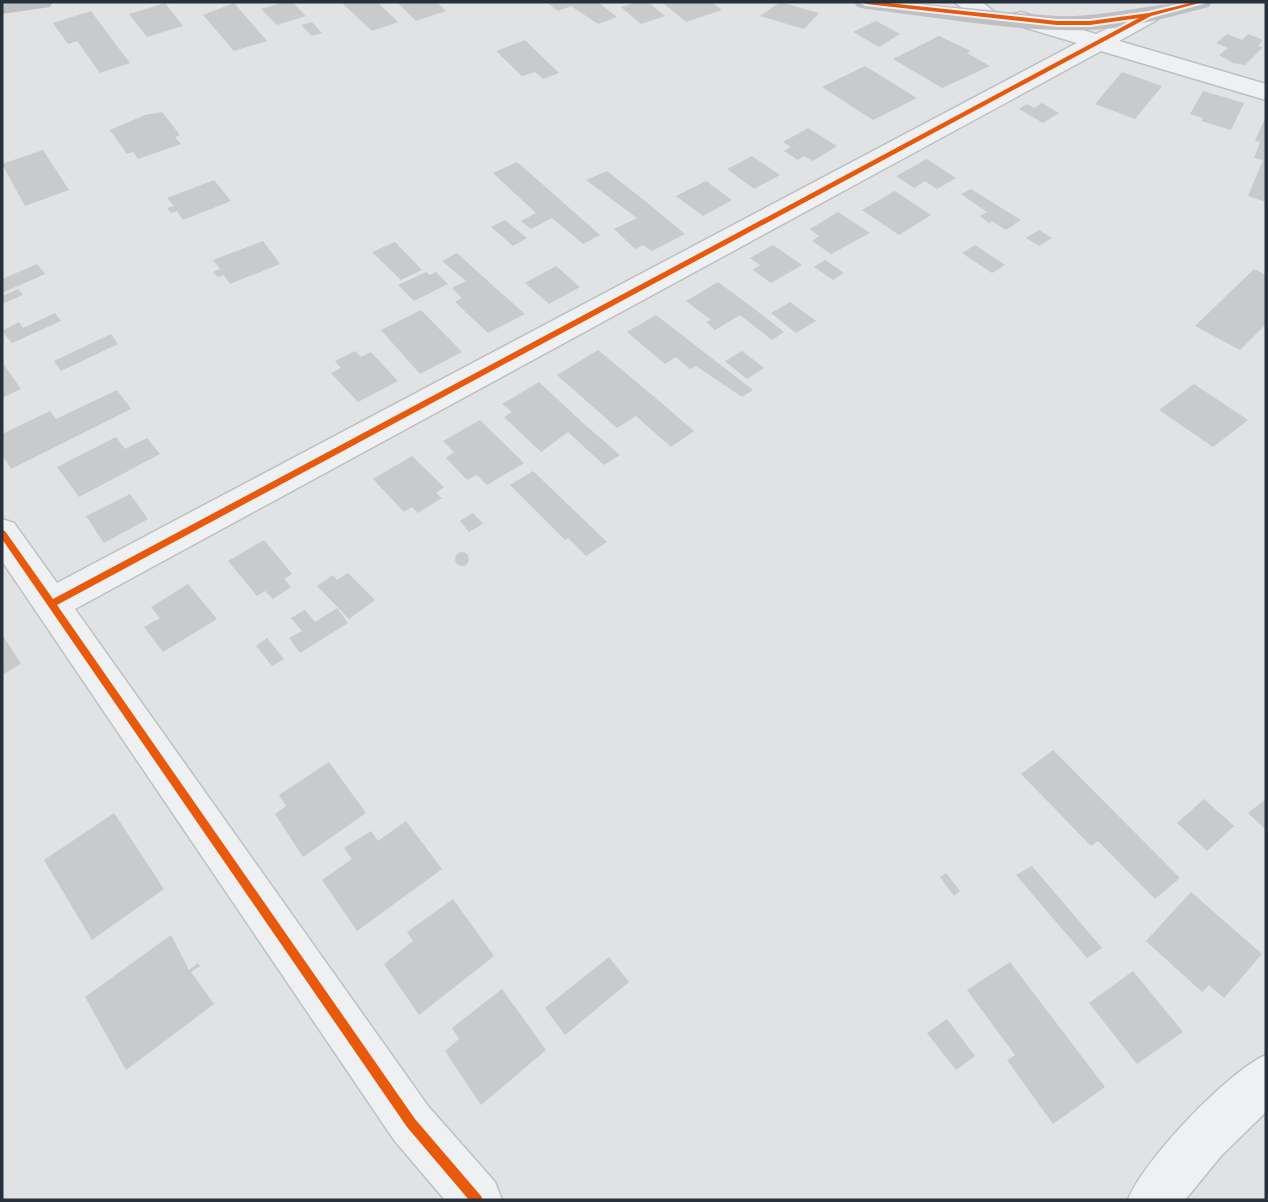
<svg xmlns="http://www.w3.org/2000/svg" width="1268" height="1202" font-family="'Source Sans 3',sans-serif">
	<rect width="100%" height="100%" fill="#e0e2e4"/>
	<!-- building -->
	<g fill="#c8cacc">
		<path d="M 284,2 L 292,2 L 306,16 L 277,25 L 261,9 Z"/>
		<path d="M 341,2 L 377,2 L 398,22 L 372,31 Z"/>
		<path d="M 397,2 L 437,2 L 446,11 L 416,21 Z"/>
		<path d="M 546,2 L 598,2 L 617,17 L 598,24 L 571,6 L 558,11 Z"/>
		<path d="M 637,2 L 648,2 L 665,16 L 641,24 L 621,7 Z"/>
		<path d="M 711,2 L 722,10 L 686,22 L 663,3 Z"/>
		<path d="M 780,2 L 819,13 L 804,29 L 760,16 Z"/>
		<path d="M 165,3 L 183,26 L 147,37 L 129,14 Z"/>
		<path d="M 234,3 L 267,41 L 234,51 L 203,15 Z"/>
		<path d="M 91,11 L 117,46 L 130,63 L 100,73 L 77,41 L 68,44 L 53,23 Z"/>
		<path d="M 876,21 L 900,34 L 879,47 L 853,32 Z"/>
		<path d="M 312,22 L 322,33 L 312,36 L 301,25 Z"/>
		<path d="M 1227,34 L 1242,40 L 1248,34 L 1263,40 L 1258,46 L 1263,47 L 1245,65 L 1233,63 L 1219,55 L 1228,48 L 1216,43 Z"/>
		<path d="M 939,36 L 971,51 L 967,53 L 990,66 L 942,88 L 893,59 Z"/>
		<path d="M 525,40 L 559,73 L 543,79 L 535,72 L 522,76 L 496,51 Z"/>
		<path d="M 865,66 L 917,98 L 873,120 L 822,87 Z"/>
		<path d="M 1122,72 L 1162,86 L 1135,119 L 1095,104 Z"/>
		<path d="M 1203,91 L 1244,103 L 1231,130 L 1201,121 L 1203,118 L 1190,114 Z"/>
		<path d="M 1042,103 L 1059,113 L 1043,123 L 1019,109 L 1027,104 L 1034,108 Z"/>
		<path d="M 162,112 L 180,135 L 175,137 L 181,144 L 138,159 L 133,152 L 127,154 L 110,130 L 145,115 Z"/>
		<path d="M 1266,116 L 1266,202 L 1248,196 L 1263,160 L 1254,158 L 1260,142 L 1255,141 Z"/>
		<path d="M 808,128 L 837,146 L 813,161 L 804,156 L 798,160 L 784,151 L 791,147 L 783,142 Z"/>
		<path d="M 43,150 L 69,190 L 25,206 L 2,164 Z"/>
		<path d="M 752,156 L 780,175 L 754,189 L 727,169 Z"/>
		<path d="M 927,159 L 956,178 L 937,189 L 925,181 L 914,188 L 896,176 Z"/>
		<path d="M 517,162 L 532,175 L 600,235 L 583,244 L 552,218 L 531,229 L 521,221 L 536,213 L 493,173 Z"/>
		<path d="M 607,171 L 645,201 L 685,234 L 652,251 L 643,245 L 635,249 L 614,229 L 637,218 L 586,180 Z"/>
		<path d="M 214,180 L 231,201 L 183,220 L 177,211 L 171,213 L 167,208 L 174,206 L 167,198 Z"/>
		<path d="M 706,181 L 732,200 L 703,216 L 676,196 Z"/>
		<path d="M 971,189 L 1021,220 L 1006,230 L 992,221 L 989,223 L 980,216 L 987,212 L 961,194 Z"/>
		<path d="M 895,191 L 931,215 L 899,235 L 862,210 Z"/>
		<path d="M 838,212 L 870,233 L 831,254 L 812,241 L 819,236 L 810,229 Z"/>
		<path d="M 505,220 L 527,238 L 513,246 L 491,227 Z"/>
		<path d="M 1039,230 L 1052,238 L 1039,246 L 1026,238 Z"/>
		<path d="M 263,241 L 280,264 L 230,284 L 224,275 L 218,277 L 213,272 L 220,269 L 213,260 Z"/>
		<path d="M 395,242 L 422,270 L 401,280 L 372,252 Z"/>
		<path d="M 773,245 L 802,265 L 771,283 L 753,270 L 760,265 L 750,258 Z"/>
		<path d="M 975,245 L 1005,265 L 992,273 L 962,253 Z"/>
		<path d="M 457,253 L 490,283 L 525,314 L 488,333 L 455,302 L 462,298 L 452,288 L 466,281 L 442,261 Z"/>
		<path d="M 825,260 L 844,273 L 833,280 L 814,267 Z"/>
		<path d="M 37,264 L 45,274 L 2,293 L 2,279 Z"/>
		<path d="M 556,266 L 580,287 L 549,304 L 525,283 Z"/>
		<path d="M 1254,269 L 1266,275 L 1266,324 L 1240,350 L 1195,326 Z"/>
		<path d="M 426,272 L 430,275 L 436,272 L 448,284 L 414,301 L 398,285 Z"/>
		<path d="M 718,282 L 752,307 L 784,332 L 772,340 L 740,315 L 715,330 L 706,322 L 711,320 L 686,301 Z"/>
		<path d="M 18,289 L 23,295 L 2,304 L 2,296 Z"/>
		<path d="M 790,302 L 816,321 L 796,333 L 771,313 Z"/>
		<path d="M 421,310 L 462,352 L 420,374 L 381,330 Z"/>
		<path d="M 55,313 L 61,321 L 12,343 L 2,331 L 19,322 L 23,328 Z"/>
		<path d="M 656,315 L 753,390 L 742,397 L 696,366 L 690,369 L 676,357 L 665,364 L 627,332 Z"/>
		<path d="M 111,334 L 118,344 L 61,371 L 54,361 Z"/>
		<path d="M 598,350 L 658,400 L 694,431 L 671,447 L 636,416 L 617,428 L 557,375 Z"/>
		<path d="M 355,351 L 361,357 L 371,352 L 398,381 L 358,402 L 331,373 L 341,368 L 335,361 Z"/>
		<path d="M 742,351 L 764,368 L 747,379 L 725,361 Z"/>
		<path d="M 2,362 L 21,389 L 2,398 Z"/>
		<path d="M 539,382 L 583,423 L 620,455 L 604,465 L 568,432 L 541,452 L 504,417 L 512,412 L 502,404 Z"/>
		<path d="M 1194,384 L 1248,420 L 1213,447 L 1159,410 Z"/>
		<path d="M 117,390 L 131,409 L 11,469 L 2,454 L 2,434 L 50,411 L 56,419 Z"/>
		<path d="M 480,420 L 524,463 L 487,485 L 477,475 L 467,480 L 446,458 L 454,452 L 443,441 Z"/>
		<path d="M 116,437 L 125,449 L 147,438 L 160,454 L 79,497 L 57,467 Z"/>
		<path d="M 412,456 L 444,487 L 436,493 L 442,498 L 418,513 L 412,507 L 404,512 L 373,479 Z"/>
		<path d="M 533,471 L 607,542 L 586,556 L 568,538 L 565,540 L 510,485 Z"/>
		<path d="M 130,494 L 148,519 L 104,543 L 86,516 Z"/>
		<path d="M 473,513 L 483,524 L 469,532 L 460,521 Z"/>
		<path d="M 264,540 L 292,574 L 284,579 L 291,587 L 273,599 L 265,591 L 257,596 L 228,561 Z"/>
		<circle cx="462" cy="559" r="7"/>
		<path d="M 348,573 L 375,600 L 349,619 L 317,586 L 333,575 L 337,580 Z"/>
		<path d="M 188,584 L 217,619 L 163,652 L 144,627 L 160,618 L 151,607 Z"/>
		<path d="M 337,608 L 348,623 L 300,653 L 289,638 L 302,631 L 291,618 L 305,610 L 315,622 Z"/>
		<path d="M 2,634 L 21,664 L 2,675 Z"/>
		<path d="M 267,638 L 284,659 L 272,666 L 256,646 Z"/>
		<path d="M 1053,750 L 1180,878 L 1155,899 L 1098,841 L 1091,846 L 1021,774 Z"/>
		<path d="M 329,762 L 366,813 L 303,857 L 275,814 L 286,806 L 279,795 Z"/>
		<path d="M 1204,799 L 1234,826 L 1207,851 L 1177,823 Z"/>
		<path d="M 1266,799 L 1266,830 L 1248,813 Z"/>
		<path d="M 114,813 L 164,889 L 92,940 L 44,860 Z"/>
		<path d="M 406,821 L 442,869 L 357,931 L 322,880 L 352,859 L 344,848 L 371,831 L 378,841 Z"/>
		<path d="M 1032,866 L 1102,948 L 1087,958 L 1016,875 Z"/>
		<path d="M 946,873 L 960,891 L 954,896 L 940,877 Z"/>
		<path d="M 1191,892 L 1262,954 L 1224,998 L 1209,985 L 1202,992 L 1146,941 Z"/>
		<path d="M 453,899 L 494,956 L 419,1015 L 384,964 L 413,941 L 407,932 Z"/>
		<path d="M 171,935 L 189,970 L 198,963 L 200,966 L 191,972 L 214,1004 L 126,1070 L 85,997 Z"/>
		<path d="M 609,957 L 629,982 L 565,1035 L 545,1008 Z"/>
		<path d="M 1010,962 L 1105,1087 L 1053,1124 L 1007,1060 L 1015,1055 L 967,990 Z"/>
		<path d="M 1133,971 L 1183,1032 L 1137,1064 L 1089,1003 Z"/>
		<path d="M 502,989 L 546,1050 L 481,1105 L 445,1051 L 459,1039 L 452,1028 Z"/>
		<path d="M 947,1019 L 975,1056 L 956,1070 L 927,1033 Z"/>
	</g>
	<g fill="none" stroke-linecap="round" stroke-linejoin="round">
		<!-- street casing -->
		<g stroke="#bec0c2" stroke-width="3">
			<g id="street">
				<path d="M 954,2 L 982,2 L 998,15 L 994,20 L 978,20 Z"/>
				<path d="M 1149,8 L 1157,10 L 1161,15 L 1157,20 L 1119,41 L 1266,84 L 1266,100 L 1101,51 L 75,609 L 428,1106 L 495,1182 L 502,1200 L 445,1200 L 394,1140 L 2,561 L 2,519 L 14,523 L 57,583 L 1077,43 L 1013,24 L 1009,19 L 1013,14 L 1021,12 L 1096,34 Z"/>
				<path d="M 1266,1055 L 1266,1112 L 1221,1156 L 1185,1200 L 1128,1200 C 1142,1162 1228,1071 1266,1055 Z"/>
			</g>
		</g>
		<!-- street -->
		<use href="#street" fill="#eff0f1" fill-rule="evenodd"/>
		<!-- secondary -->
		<g fill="#bec0c4" fill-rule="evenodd">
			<path d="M 2,2 L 53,2 L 50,7 L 2,14 Z"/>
			<path d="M 854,2 C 923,0 989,12 1057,16 C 1110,18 1160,0 1212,2 L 1209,7 C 1169,17 1128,29 1087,30 C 1014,32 938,17 866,9 L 857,7 Z"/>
		</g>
		<!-- cycleway casing -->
		<g stroke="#edf0f4" stroke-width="4">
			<path id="cycleway" d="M 863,2 L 879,2 L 1057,21 L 1090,21 L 1149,13 L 1194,2 L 1203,2 L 1151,16 L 57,605 L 415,1119 L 481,1196 L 483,1200 L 469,1200 L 407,1127 L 2,539 L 2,530 L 5,531 L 53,599 L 1139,18 L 1090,25 L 1057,25 L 866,4 Z"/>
		</g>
		<!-- cycleway -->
		<use href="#cycleway" fill="#e8590c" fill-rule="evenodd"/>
	</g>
	<!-- border -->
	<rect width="1268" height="1202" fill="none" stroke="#28303c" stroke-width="7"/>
</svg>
